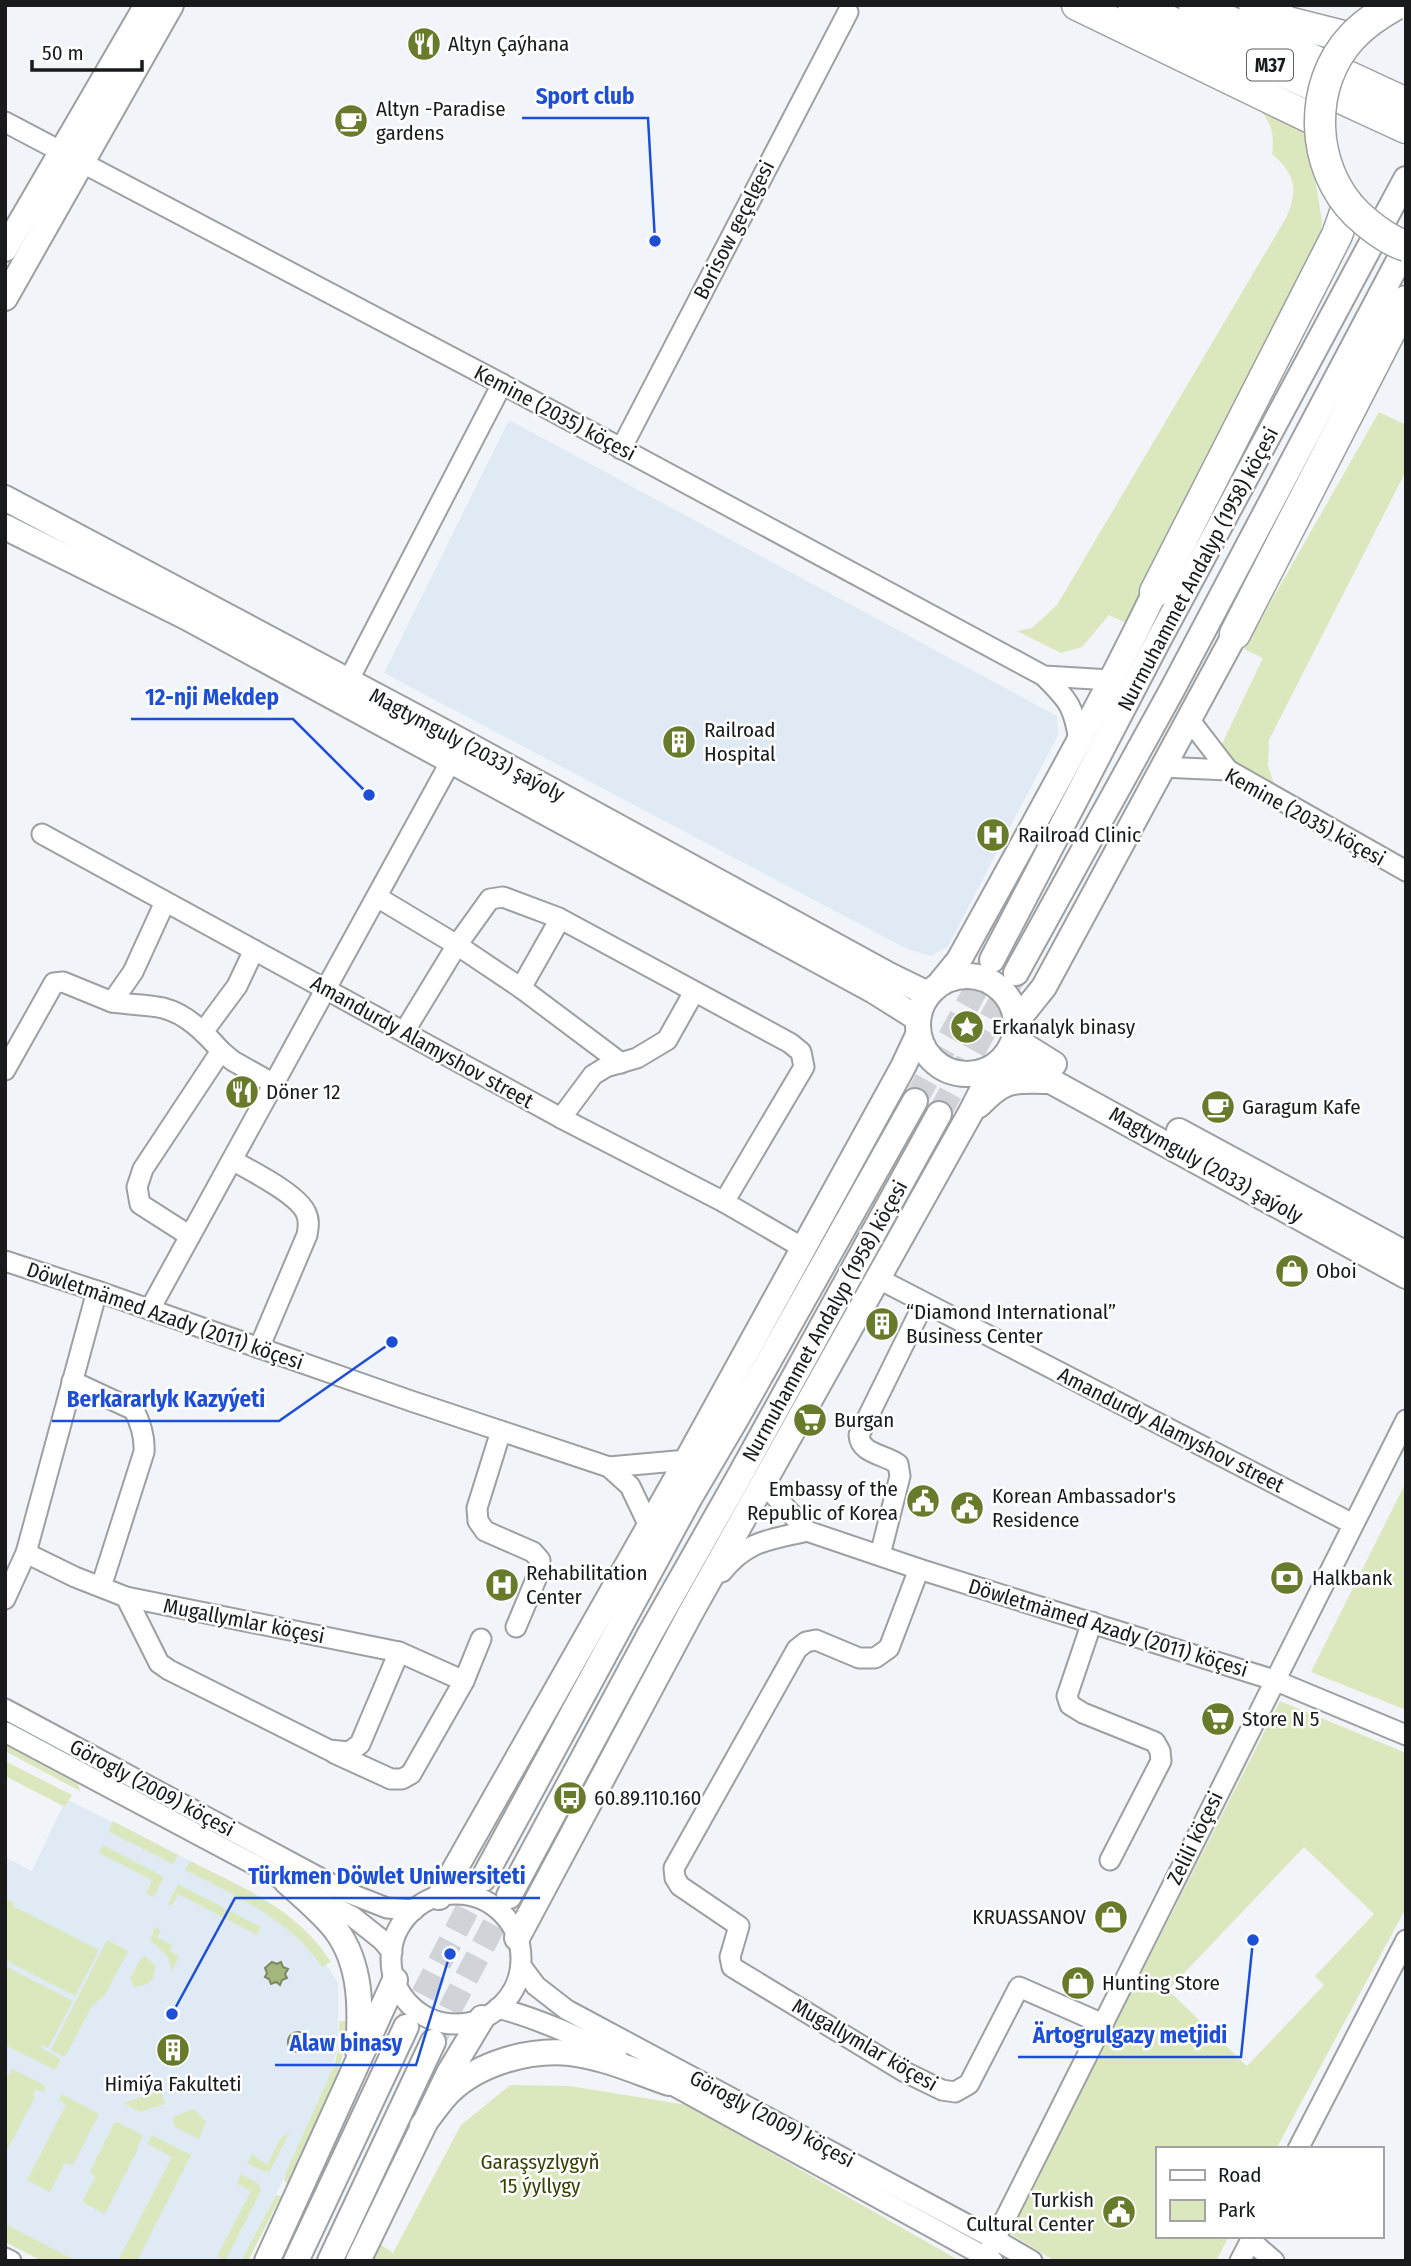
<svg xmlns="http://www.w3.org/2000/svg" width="1411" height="2266" font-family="'Fira Sans Condensed',sans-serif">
	<rect width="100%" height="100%" fill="#f1f5f9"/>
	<!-- built -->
	<g fill="#e0eaf4">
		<path d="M 509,420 L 1057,716 L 1058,735 L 948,946 L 931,956 L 907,949 L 384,673 Z"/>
		<path d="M 66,1799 L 195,1863 L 303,1929 L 338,1983 L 338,2046 L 325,2097 L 242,2261 L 58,2261 L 5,2235 L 5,1857 L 32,1871 Z"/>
	</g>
	<!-- green -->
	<g fill="#dbe8be" fill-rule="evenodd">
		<path d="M 1259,108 L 1307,130 L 1322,221 L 1319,249 L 1126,623 L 1109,615 L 1082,647 L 1061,653 L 1017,631 L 1032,628 L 1057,605 L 1286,218 C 1299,189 1295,174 1272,154 C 1275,134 1271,123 1259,108 Z"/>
		<path d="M 1379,412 L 1406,425 L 1406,471 L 1269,740 L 1268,766 L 1275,787 L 1218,752 L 1263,658 L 1244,649 Z"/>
		<path d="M 1406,1482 L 1406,1710 L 1311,1672 Z"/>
		<path d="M 1280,1701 L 1406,1753 L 1406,1908 L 1276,2149 L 1157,2149 L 1157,2236 L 1229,2236 L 1216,2261 L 1055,2261 L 1009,2233 ZM 1304,1847 L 1374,1914 L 1315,1976 L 1324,1985 L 1247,2066 L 1168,1990 Z"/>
		<path d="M 5,1745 L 78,1784 L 80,1791 L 5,1751 Z"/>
		<path d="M 5,1761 L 72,1795 L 65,1807 L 5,1776 Z"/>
		<path d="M 113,1821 L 178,1855 L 173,1864 L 108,1831 Z"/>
		<path d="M 103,1845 L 164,1877 L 154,1897 L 146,1893 L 152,1880 L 99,1853 Z"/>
		<path d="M 190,1861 C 244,1888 297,1909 331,1962 L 322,1967 C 289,1918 236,1896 185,1870 Z"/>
		<path d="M 178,1884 L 261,1927 L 257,1935 L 178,1894 L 172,1906 L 168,1904 Z"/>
		<path d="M 5,1898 L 14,1903 L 13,1906 L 99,1950 L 75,1996 L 5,1960 Z"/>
		<path d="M 155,1927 L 161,1930 L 157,1937 L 172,1945 L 170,1951 L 179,1956 L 172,1971 L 168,1957 L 150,1940 Z"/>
		<path d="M 107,1940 L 128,1951 L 105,1995 L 92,2006 L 65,2057 L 51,2050 Z"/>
		<path d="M 145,1956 L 155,1965 C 156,1981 149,1985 134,1987 L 130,1978 L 141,1958 Z"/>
		<path d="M 5,1966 L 73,2001 L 48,2048 L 42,2045 L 41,2048 L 61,2059 L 55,2070 L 5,2045 Z"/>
		<path d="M 339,2021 L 346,2021 C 349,2072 309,2137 287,2184 L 284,2180 L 285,2175 L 335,2063 L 339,2045 Z"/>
		<path d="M 12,2069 L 46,2086 L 43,2092 L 36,2089 L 33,2095 L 35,2097 L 5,2154 L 5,2081 Z"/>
		<path d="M 510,2085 L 570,2086 L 687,2105 L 960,2261 L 371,2261 L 379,2243 L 393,2253 L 461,2125 Z"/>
		<path d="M 161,2091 L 165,2104 L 140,2112 L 123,2103 Z"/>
		<path d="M 62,2094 L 99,2114 L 73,2165 L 65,2163 L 50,2192 L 27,2180 L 66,2105 L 59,2100 Z"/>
		<path d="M 193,2109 L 206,2121 L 199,2139 L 175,2127 L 172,2120 L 176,2116 Z"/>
		<path d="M 117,2122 L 143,2135 L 137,2148 L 138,2149 L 105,2214 L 82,2202 L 95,2177 L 90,2171 L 114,2123 Z"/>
		<path d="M 290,2131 L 270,2171 L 265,2172 L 247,2163 L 252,2154 L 267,2165 L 280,2139 Z"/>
		<path d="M 152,2135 L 191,2155 L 137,2261 L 118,2261 L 172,2157 L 147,2144 Z"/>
		<path d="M 241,2174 L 259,2184 L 261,2191 L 225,2261 L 221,2261 L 222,2259 L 217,2256 L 251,2191 L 237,2184 Z"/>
		<path d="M 276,2195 L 281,2196 L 248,2261 L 241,2261 Z"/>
		<path d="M 5,2224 L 77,2261 L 42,2261 L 5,2242 Z"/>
	</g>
	<!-- water -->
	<g fill="#a5b67d" stroke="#7b8760" stroke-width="2">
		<path d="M 272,1962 L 277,1964 L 281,1962 L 283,1967 L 288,1969 L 285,1974 L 287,1978 L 282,1980 L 280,1985 L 276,1982 L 271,1984 L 269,1979 L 265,1977 L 267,1973 L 265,1968 Z"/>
		<circle cx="298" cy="2042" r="10"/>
	</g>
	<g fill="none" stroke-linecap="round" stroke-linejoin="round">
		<!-- major-tunnel -->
		<g stroke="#d0d4d8" stroke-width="24" stroke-dasharray="24 12" stroke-linecap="butt">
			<path d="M 915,1101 L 992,960"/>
			<path d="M 939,1114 L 1016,973"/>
			<path d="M 406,2027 L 483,1879"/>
			<path d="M 433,2042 L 509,1896"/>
		</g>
		<!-- minor casing -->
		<g stroke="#9ca0a3" stroke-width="23">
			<g id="minor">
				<path d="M 5,122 L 502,384 L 1044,676 L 1111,680"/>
				<path d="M 621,449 L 848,12"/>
				<path d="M 1044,676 C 1068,700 1074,706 1079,741"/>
				<path d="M 343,691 L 502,384"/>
				<path d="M 1188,718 L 1228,770"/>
				<path d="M 1161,767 L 1228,770 L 1406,871"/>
				<path d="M 42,834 L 561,1118 L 724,1202 L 803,1248"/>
				<path d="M 377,897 L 457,945 L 490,899 L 503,897 L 559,918 L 790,1043 L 801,1052 L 804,1067 L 724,1202"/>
				<path d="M 560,919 L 521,988 L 621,1063"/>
				<path d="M 112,1002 C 129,1005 146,1004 163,1008 C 187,1014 205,1033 221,1051"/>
				<path d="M 203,1032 L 237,986 L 254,950"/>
				<path d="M 404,1032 L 457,945 L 521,988"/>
				<path d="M 5,1070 L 54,983 L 63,982 L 112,1002 L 133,972 L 165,902"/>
				<path d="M 561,1118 L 593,1075 L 606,1067 L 637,1058 L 667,1040 L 694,992"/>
				<path d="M 232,1160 C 251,1171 298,1194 306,1213 C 310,1221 308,1228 307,1235 L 259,1348"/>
				<path d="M 190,1236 L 140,1204 L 137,1187 L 143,1169 L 221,1051 L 233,1061 L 274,1084"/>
				<path d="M 5,1261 L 97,1291 L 411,1401 L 609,1467 L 687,1460"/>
				<path d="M 879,1279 L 1353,1524"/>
				<path d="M 150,1309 L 451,761"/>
				<path d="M 72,1381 L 134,1410 C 141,1424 145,1437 144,1452 L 101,1587"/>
				<path d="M 501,1431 L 477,1508 L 478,1521 L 485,1531 L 533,1552 L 540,1560 L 539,1572 L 516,1627"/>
				<path d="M 609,1467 L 630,1486 L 649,1526"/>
				<path d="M 764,1484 L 807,1531 L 919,1569 L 1274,1680 L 1406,1735"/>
				<path d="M 26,1553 L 75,1577 L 126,1597 L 399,1652 L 464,1681"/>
				<path d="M 880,1555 L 900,1476 L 898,1464 C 884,1454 860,1454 859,1435 L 924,1303"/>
				<path d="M 919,1569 L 889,1648 L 875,1658 L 859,1658 L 816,1640 L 806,1642 L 797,1649 L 674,1868 L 675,1878 L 680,1886 L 739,1926 L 730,1957 L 732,1967 L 903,2071 L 942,2090 L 955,2092 L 969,2084 L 1019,1987 L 1103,2024"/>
				<path d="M 722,1572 C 747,1540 770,1540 807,1531"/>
				<path d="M 126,1597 L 159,1663 L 169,1670 L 329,1750 L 349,1752 L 360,1744 L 399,1652"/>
				<path d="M 5,1599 L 26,1553 L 97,1291"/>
				<path d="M 1092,1622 L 1067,1696 L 1070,1705 L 1083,1713 L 1155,1742 L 1160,1751 L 1161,1761 L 1110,1860"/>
				<path d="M 5,1709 L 346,1892 L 387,1908 L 414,1910"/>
				<path d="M 5,1732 L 353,1917 L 382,1940 L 392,1952"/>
				<path d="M 334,1753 L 391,1779 L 402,1779 L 411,1774 L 464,1681 L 481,1639"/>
				<circle cx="456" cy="1959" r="65"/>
				<path d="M 521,1966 L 536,1986 L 567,2010 L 996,2240 L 1032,2261"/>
				<path d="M 498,2008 C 540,2019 579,2037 617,2056"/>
				<path d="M 656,2076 L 993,2261"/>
				<path d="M 1298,2149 L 1406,1940"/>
				<path d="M 1250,2240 L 1274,2261"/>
				<path d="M 986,2257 L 1406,1420"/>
				<path d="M 5,2258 L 11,2261"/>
				<path d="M 1240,2261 L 1253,2236"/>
			</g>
		</g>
		<!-- major casing -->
		<g stroke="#9ca0a3" stroke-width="28">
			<g id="major">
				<path d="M 5,249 L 147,5"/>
				<path d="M 5,298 L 171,5"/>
				<path d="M 5,498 L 452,736 L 889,975 L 928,994"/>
				<path d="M 5,527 L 186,617 L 874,991 L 917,1018"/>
				<path d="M 992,960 L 1158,641 L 1406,179"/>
				<path d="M 1016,973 L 1172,690 L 1406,247"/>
				<circle cx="967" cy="1025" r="49"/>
				<path d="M 941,982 L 959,960 C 1026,838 1095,717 1155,592"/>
				<path d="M 1016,1022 L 1044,987 L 1235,634"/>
				<path d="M 1014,1039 L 1054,1064"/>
				<path d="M 1005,1056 L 1406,1276"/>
				<path d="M 979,1105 C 1004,1079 1012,1080 1047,1081"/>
				<path d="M 1179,1131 L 1406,1254"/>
				<path d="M 483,1879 L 689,1499 L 735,1421 L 915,1101"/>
				<path d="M 286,1881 C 303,1897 322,1912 336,1930 C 362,1965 361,2010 358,2051"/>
				<path d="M 509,1896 L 650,1634 L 739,1477 L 939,1114"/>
				<path d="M 439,1897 L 687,1460 L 903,1067 L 918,1035"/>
				<path d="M 517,1938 L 690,1614 L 971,1112 L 994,1067"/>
				<path d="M 422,2126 C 431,2115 439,2102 449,2092 C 479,2063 529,2049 570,2053 C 604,2057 637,2072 669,2083"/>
				<path d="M 267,2261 L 395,1980"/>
				<path d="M 296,2261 L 406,2027"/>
				<path d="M 330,2261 L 433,2042"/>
				<path d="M 358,2261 L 449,2073 L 482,2018"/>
			</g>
		</g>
		<!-- highway casing -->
		<g stroke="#9ca0a3" stroke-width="33">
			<g id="highway">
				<path d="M 1077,5 L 1319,122"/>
				<path d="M 1133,5 L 1295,77 L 1406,128"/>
				<path d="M 1194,5 L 1406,103"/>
				<path d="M 1254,5 L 1288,22 L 1351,38"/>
				<path d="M 1155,592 L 1337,235 L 1348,204"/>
				<path d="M 1235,634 L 1406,301"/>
			</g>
		</g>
		<!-- minor -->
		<use href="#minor" stroke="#fff" stroke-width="19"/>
		<!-- major -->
		<use href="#major" stroke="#fff" stroke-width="24"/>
		<!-- highway -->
		<use href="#highway" stroke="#fff" stroke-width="30"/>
		<!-- rail -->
		<path stroke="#6d7072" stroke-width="4.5" stroke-dasharray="12 12" stroke-linecap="butt" d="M 1399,5 L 1406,9"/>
		<!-- highway-bridge casing -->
		<g stroke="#9ca0a3" stroke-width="33" stroke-linecap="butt">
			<path id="highway-bridge" d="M 1395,5 C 1379,14 1365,23 1352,37 C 1307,85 1310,168 1357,214 C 1371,227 1387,240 1406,246"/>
		</g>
		<!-- highway-bridge -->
		<use href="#highway-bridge" stroke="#fff" stroke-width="30"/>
	</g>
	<!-- icons -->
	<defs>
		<g id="restaurant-disc" transform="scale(1.75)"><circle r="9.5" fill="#677b2b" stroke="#fff"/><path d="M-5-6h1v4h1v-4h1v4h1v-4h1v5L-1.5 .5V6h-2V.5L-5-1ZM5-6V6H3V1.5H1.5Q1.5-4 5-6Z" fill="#fff"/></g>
		<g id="cafe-disc" transform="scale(1.75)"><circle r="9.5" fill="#677b2b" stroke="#fff"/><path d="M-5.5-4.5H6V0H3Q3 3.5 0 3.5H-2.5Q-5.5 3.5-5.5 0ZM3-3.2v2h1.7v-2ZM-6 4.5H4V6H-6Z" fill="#fff"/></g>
		<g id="building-disc" transform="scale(1.75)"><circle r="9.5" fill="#677b2b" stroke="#fff"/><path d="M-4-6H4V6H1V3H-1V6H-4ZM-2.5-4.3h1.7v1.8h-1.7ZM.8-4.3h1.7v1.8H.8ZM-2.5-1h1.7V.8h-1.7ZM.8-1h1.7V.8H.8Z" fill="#fff"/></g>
		<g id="hospital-disc" transform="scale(1.75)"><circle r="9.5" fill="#677b2b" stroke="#fff"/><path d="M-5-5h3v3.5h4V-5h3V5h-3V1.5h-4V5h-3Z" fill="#fff"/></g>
		<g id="sight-disc" transform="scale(1.75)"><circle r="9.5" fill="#677b2b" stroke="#fff"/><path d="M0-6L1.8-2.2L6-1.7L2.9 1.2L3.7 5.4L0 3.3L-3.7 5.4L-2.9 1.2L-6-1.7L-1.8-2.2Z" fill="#fff"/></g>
		<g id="shop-disc" transform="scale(1.75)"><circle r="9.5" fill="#677b2b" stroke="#fff"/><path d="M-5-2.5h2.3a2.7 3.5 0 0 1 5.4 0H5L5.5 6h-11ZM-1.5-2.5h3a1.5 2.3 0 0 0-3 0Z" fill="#fff"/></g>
		<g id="supermarket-disc" transform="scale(1.75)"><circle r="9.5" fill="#677b2b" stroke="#fff"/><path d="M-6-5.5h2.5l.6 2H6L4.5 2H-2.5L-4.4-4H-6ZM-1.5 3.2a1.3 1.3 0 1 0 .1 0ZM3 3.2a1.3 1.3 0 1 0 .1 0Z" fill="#fff"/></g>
		<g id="civic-disc" transform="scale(1.75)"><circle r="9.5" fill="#677b2b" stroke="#fff"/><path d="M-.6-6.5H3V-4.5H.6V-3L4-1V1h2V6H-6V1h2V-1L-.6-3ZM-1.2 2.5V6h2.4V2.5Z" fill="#fff"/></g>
		<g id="bank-disc" transform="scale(1.75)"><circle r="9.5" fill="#677b2b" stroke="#fff"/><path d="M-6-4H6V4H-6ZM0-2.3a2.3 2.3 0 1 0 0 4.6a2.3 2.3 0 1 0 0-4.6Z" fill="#fff"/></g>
		<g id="bus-disc" transform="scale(1.75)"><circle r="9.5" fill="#677b2b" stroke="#fff"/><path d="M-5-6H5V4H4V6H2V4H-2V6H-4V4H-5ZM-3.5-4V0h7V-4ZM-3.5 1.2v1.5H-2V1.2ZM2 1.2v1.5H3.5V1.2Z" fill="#fff"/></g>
	</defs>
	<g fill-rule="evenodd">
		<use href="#restaurant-disc" x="424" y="44"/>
		<use href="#cafe-disc" x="351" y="121"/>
		<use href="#building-disc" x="679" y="742"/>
		<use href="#hospital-disc" x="993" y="835"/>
		<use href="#sight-disc" x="967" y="1027"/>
		<use href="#restaurant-disc" x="242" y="1092"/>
		<use href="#cafe-disc" x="1218" y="1107"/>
		<use href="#shop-disc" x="1292" y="1271"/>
		<use href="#building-disc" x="882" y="1324"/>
		<use href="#supermarket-disc" x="810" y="1420"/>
		<use href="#civic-disc" x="923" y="1501"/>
		<use href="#civic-disc" x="967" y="1508"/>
		<use href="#bank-disc" x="1287" y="1578"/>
		<use href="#hospital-disc" x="502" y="1585"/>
		<use href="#supermarket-disc" x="1218" y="1719"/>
		<use href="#bus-disc" x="570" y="1798"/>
		<use href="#shop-disc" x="1111" y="1917"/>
		<use href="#shop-disc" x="1078" y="1983"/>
		<use href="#building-disc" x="173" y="2050"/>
		<use href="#civic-disc" x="1119" y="2212"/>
	</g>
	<g text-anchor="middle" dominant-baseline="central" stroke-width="5" stroke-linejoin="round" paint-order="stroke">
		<!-- shield labels -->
		<rect fill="#fff" stroke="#5d5f5f" stroke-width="2" x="1247" y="49.5" width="46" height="31" rx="5"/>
		<g font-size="19" font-weight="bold" fill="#181a1b">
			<text x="1270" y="65">M37</text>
		</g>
		<!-- poi labels -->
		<g font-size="21" fill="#181a1b" stroke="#fff" text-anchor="start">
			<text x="448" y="44">Altyn Çaýhana</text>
			<text x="376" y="109">Altyn -Paradise<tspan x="376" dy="24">gardens</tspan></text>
			<text x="704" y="730">Railroad<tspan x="704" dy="24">Hospital</tspan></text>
			<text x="1018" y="835">Railroad Clinic</text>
			<text x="992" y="1027">Erkanalyk binasy</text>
			<text x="266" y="1092">Döner 12</text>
			<text x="1242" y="1107">Garagum Kafe</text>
			<text x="1316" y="1271">Oboi</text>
			<text x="906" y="1312">“Diamond International”<tspan x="906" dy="24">Business Center</tspan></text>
			<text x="834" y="1420">Burgan</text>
			<text x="898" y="1489" text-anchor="end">Embassy of the<tspan x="898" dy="24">Republic of Korea</tspan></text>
			<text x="992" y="1496">Korean Ambassador's<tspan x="992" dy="24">Residence</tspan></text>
			<text x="526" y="1573">Rehabilitation<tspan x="526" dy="24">Center</tspan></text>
			<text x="1312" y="1578">Halkbank</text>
			<text x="1242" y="1719">Store N 5</text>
			<text x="594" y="1798">60.89.110.160</text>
			<text x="1086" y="1917" text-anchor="end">KRUASSANOV</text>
			<text x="1102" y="1983">Hunting Store</text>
			<text x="173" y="2084" text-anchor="middle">Himiýa Fakulteti</text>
			<text x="1094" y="2200" text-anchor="end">Turkish<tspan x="1094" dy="24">Cultural Center</tspan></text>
		</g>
		<!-- street labels -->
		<g font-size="21" fill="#181a1b" stroke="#fff">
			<text transform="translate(734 230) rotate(-63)">Borisow geçelgesi</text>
			<text transform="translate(555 413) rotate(28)">Kemine (2035) köçesi</text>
			<text transform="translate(1198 569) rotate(-62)">Nurmuhammet Andalyp (1958) köçesi</text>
			<text transform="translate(467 745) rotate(28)">Magtymguly (2033) şaýoly</text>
			<text transform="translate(1305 817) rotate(29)">Kemine (2035) köçesi</text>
			<text transform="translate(422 1042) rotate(29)">Amandurdy Alamyshov street</text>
			<text transform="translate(1206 1165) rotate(29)">Magtymguly (2033) şaýoly</text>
			<text transform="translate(165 1316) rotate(19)">Döwletmämed Azady (2011) köçesi</text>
			<text transform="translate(825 1321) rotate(-61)">Nurmuhammet Andalyp (1958) köçesi</text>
			<text transform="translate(1171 1430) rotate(27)">Amandurdy Alamyshov street</text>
			<text transform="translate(244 1621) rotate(11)">Mugallymlar köçesi</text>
			<text transform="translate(1108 1628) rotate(17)">Döwletmämed Azady (2011) köçesi</text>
			<text transform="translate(152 1788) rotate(28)">Görogly (2009) köçesi</text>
			<text transform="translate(1195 1838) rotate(-64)">Zelili köçesi</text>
			<text transform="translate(865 2045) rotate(30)">Mugallymlar köçesi</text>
			<text transform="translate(772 2119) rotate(28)">Görogly (2009) köçesi</text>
		</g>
		<!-- park labels -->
		<g font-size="21" fill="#344300" stroke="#fff">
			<text x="540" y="2162">Garaşsyzlygyň<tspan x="540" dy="24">15 ýyllygy</tspan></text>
		</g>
	</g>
	<!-- callouts -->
	<path fill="none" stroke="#1d4ed8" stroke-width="2.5" d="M655 241L648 118H522M369 795L293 719H131M392 1342L279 1421H52M172 2014L235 1898H540M1253 1940L1241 2057H1018M450 1954L416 2065H275"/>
	<g fill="#1d4ed8" stroke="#fff" stroke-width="2.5">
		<circle cx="655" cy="241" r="7"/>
		<circle cx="369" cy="795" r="7"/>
		<circle cx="392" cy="1342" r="7"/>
		<circle cx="172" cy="2014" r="7"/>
		<circle cx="1253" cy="1940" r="7"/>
		<circle cx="450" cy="1954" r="7"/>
	</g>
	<g font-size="23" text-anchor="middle" font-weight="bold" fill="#1d4ed8" stroke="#fff" stroke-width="5" stroke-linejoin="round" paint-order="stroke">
		<text x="585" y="104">Sport club</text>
		<text x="212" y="705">12-nji Mekdep</text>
		<text x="166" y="1407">Berkararlyk Kazyýeti</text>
		<text x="387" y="1884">Türkmen Döwlet Uniwersiteti</text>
		<text x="1130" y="2043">Ärtogrulgazy metjidi</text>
		<text x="346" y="2051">Alaw binasy</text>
	</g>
	<!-- border -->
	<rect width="1411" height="2266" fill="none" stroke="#181a1b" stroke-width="14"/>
	<!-- legend -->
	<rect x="1156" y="2147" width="228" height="91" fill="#ffffff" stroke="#a3a3a4" stroke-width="2"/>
	<rect x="1170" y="2170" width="35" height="10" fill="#ffffff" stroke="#a3a3a4" stroke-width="2"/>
	<text x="1218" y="2182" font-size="21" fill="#181a1b">Road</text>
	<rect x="1170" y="2200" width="35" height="21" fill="#dbe8be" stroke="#a3a3a4" stroke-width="2"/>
	<text x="1218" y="2217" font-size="21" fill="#181a1b">Park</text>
	<!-- scale -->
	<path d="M32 60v10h110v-10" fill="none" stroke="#181a1b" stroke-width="3.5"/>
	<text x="42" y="60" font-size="21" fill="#181a1b" stroke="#ffffff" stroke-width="5" paint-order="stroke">50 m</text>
</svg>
